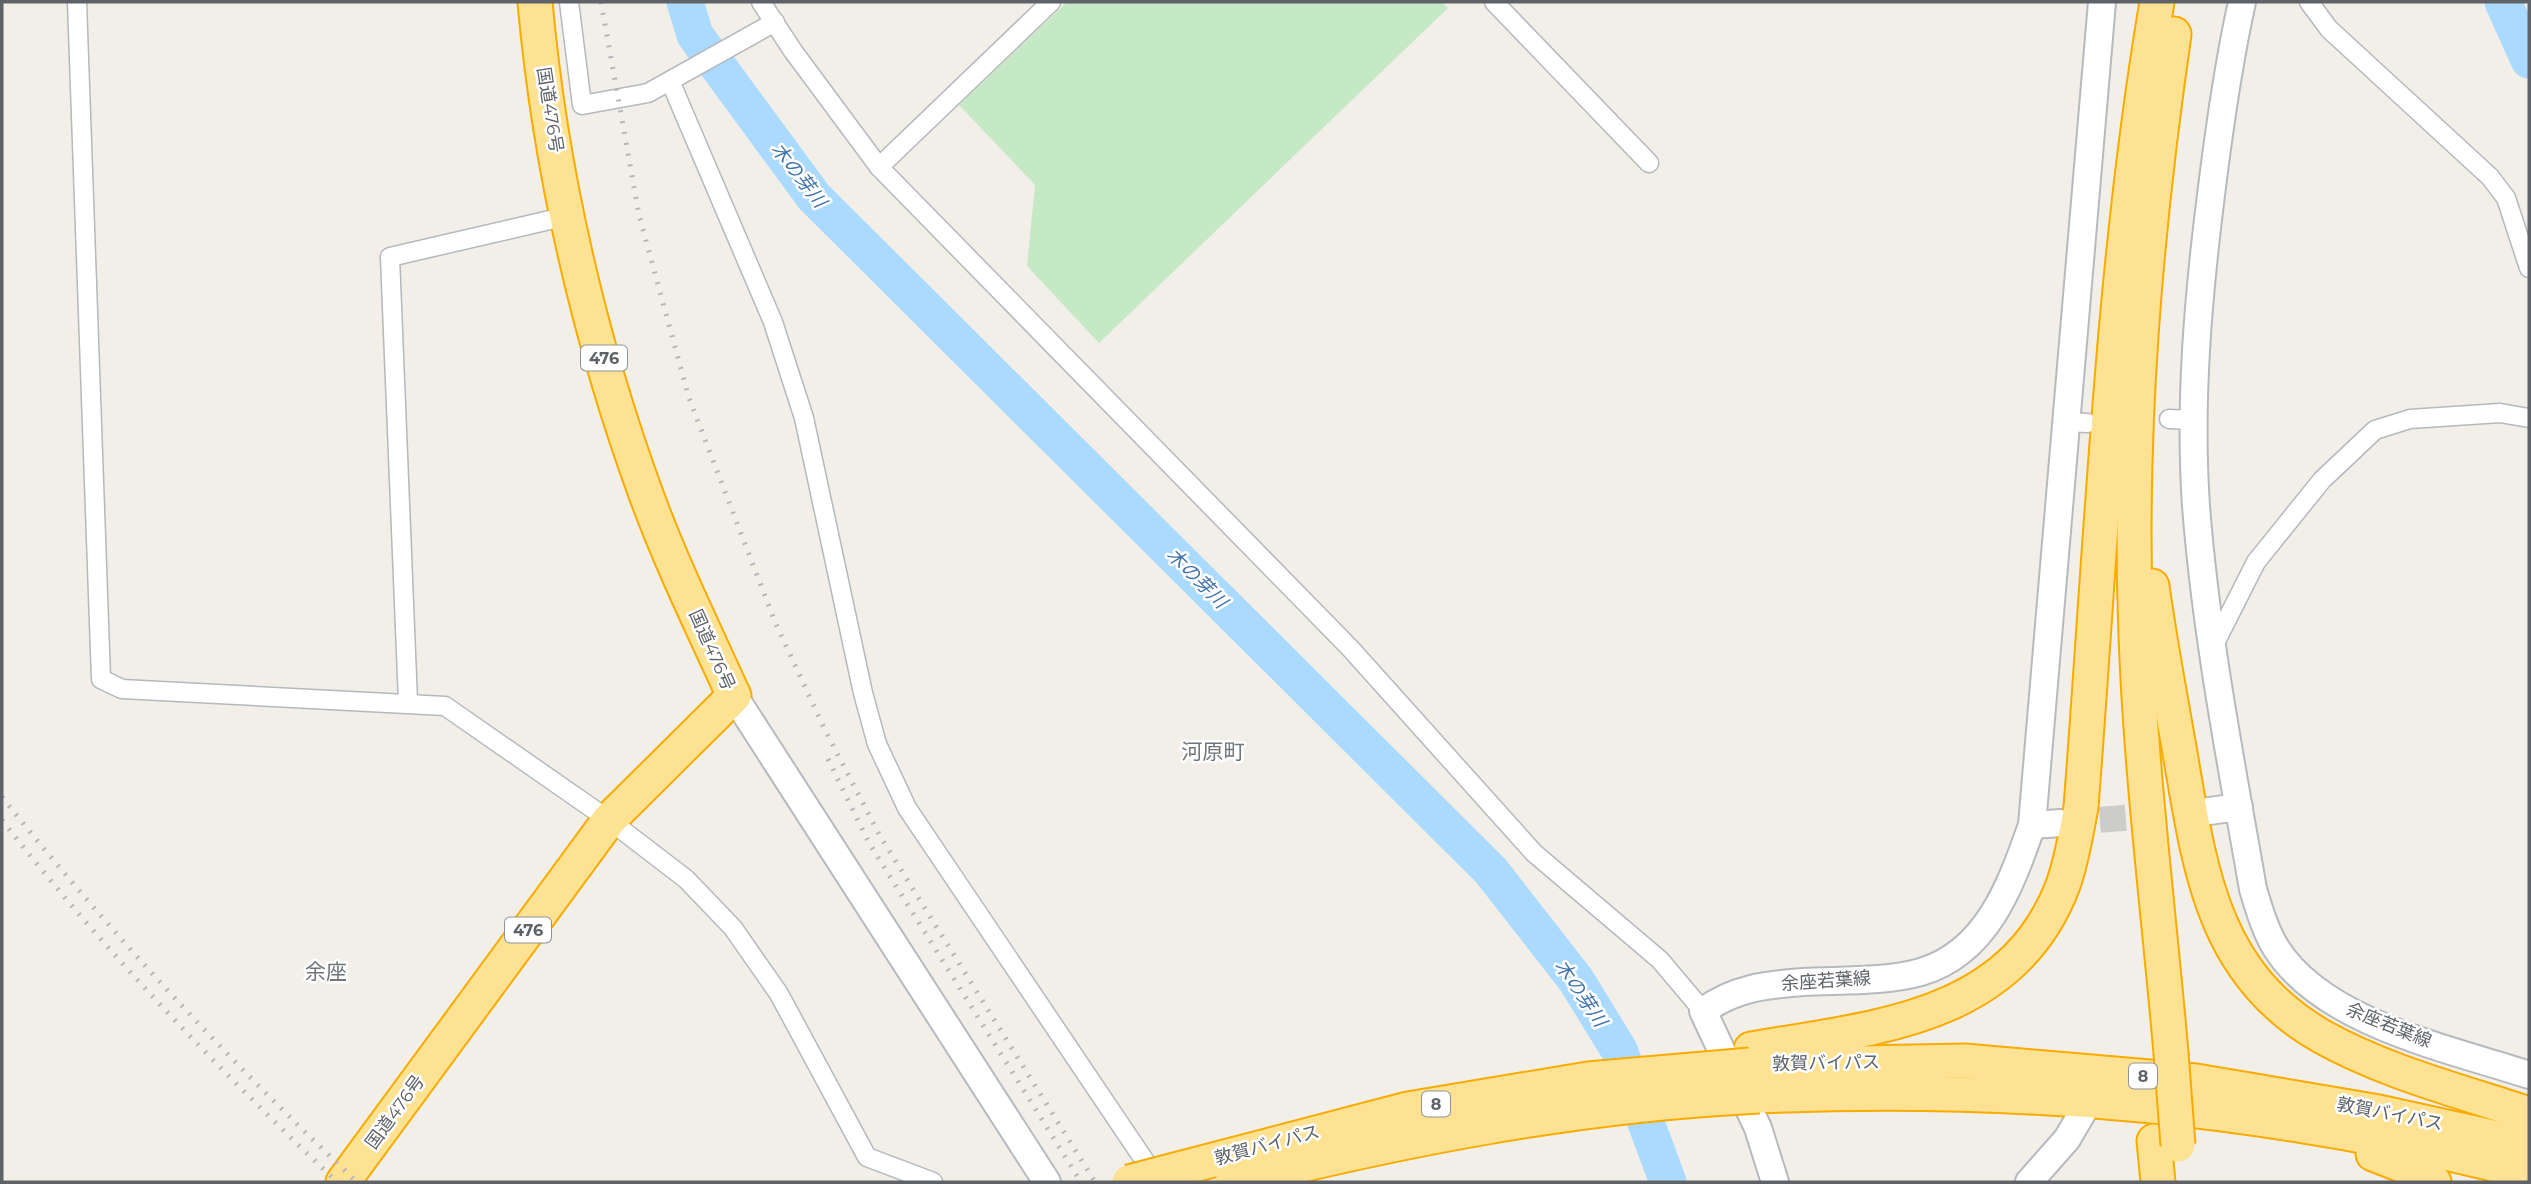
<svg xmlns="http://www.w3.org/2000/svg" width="2531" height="1184" font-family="Montserrat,'Noto Sans JP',sans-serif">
	<rect width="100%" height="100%" fill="#f1efe8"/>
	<!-- green -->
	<path fill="#c5e8c5" d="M 1067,2 L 1442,2 L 1448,8 L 1099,343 L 1027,266 L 1035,185 L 959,105 Z"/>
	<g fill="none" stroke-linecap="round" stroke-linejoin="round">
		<!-- river -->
		<g stroke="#aadaff" stroke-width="37">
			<path d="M 685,2 L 695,35 L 814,197 L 1491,871 L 1576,980 L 1619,1050 L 1668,1182"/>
			<path d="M 2503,2 L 2529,60"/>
		</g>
		<!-- secondary-tunnel -->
		<path stroke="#ccccc8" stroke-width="26" stroke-dasharray="26 13" stroke-linecap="butt" d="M 2061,823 L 2209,811"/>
		<!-- street casing -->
		<g stroke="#b5b8bc" stroke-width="21">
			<g id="street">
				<path d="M 77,2 L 101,679 L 122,689 L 445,706 L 609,820 L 686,879 L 733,928 L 779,994 L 867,1157 L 933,1182"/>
				<path d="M 569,2 L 582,105 L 648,93 L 775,22"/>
				<path d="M 761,2 L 793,51 L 879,167 L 1350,648 L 1534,853 L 1660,960 L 1703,1011"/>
				<path d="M 1494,2 L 1649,163"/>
				<path d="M 2309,2 L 2329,29 L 2490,177 L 2506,198 L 2529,268"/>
				<path d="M 671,83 L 773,322 L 804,418 L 863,693 L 877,744 L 907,808 L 1157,1179"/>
				<path d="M 879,167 L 1051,2"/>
				<path d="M 2169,419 L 2193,420"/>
				<path d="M 2064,422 L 2088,423"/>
				<path d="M 2213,647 L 2256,562 L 2322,480 L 2375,430 L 2410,419 L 2500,413 L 2529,418"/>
				<path d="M 408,702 L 390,257 L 567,216"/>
			</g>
		</g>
		<!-- secondary casing -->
		<g stroke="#b6babf" stroke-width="30">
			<g id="secondary">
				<path d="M 2242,2 C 2228,65 2219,130 2211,195 C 2198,298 2189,403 2196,506 C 2206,635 2231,762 2253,889 C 2259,909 2265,930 2276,948 C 2323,1023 2450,1049 2529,1075"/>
				<path d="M 734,696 L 1047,1182"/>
				<path d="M 2209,811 L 2239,807"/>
				<path d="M 2032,825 L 2061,823"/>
				<path d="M 1775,1182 L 1758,1128 L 1703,1011 C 1735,988 1765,985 1803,982 C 1841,980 1885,982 1921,972 C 1988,952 2011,884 2032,825 L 2102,2"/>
				<path d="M 2029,1182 L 2067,1139 L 2091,1098"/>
			</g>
		</g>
		<!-- highway casing -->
		<g stroke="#f9ab00" stroke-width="37">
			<g id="highway">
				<path d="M 2152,586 C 2160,644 2171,701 2181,759 C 2200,870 2213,974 2321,1036 C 2385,1072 2460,1091 2529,1114"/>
				<path d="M 1751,1049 C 1873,1028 2012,1020 2063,885 C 2072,860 2076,833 2081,807 C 2102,538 2112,268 2157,2"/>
				<path d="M 2171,1053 C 2159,914 2141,775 2136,636 C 2128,433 2145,234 2174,34"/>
				<path d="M 1756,1065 L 1965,1061 L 2196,1081 L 2379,1112 L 2529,1145"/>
				<path d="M 1759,1096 C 2025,1085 2271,1107 2529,1173"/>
				<path d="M 2154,1141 L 2158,1182"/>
				<path d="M 2373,1154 L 2414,1170 L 2434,1182"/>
				<path d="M 343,1182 L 609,820 L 734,696 C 704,630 672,565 647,497 C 589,339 550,169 535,2"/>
			</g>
		</g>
		<!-- street -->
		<use href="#street" stroke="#fff" stroke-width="18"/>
		<!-- secondary -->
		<use href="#secondary" stroke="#fff" stroke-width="26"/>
		<!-- highway -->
		<use href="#highway" stroke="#fde293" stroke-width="33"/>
		<!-- rail -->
		<g stroke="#b6b7b8" stroke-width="5" stroke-dasharray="2 9" stroke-linecap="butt">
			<path d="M 601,2 L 639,215 L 689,398 L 775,622 L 824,728 L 880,836 L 1095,1182"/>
			<path d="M 828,759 L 869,843 L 1081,1182"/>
			<path d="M 2,797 C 111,934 230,1062 357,1182"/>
			<path d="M 2,820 C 103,950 218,1069 337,1182"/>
		</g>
		<!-- highway-bridge casing -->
		<g stroke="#f9ab00" stroke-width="37" stroke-linecap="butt">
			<g id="highway-bridge">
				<path d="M 2171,1053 L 2178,1145"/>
				<path d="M 1129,1182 L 1408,1109 L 1588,1079 L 1750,1065"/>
				<path d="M 1232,1182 C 1407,1138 1579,1105 1759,1096"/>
			</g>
		</g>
		<!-- highway-bridge -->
		<use href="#highway-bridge" stroke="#fde293" stroke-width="33"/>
	</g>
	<g text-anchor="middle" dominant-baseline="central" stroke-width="5" stroke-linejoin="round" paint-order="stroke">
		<!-- shield labels -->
		<g fill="#fff" stroke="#8f9295" stroke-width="2">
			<rect x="581" y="345.5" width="46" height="25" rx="5"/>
			<rect x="505" y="917.5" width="46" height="25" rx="5"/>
			<rect x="2129" y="1063.5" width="28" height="25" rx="5"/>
			<rect x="1422" y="1091.5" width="28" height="25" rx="5"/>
		</g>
		<g font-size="16" font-weight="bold" fill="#5f6368">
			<text x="604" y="358">476</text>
			<text x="528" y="930">476</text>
			<text x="2143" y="1076">8</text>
			<text x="1436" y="1104">8</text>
		</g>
		<!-- street labels -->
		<g font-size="18" fill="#5f6368" stroke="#fff">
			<text transform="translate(550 110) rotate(81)">国道476号</text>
			<text transform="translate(712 650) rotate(66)">国道476号</text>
			<text transform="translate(1826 981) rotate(-4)">余座若葉線</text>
			<text transform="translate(2389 1025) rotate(22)">余座若葉線</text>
			<text transform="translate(1826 1063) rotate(-1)">敦賀バイパス</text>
			<text transform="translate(395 1112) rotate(-54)">国道476号</text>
			<text transform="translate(2390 1114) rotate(11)">敦賀バイパス</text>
			<text transform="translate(1267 1145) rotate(-15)">敦賀バイパス</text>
		</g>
		<!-- water labels -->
		<g font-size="19" font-style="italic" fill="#4174aa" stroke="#fff">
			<text transform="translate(799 175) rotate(52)">木の芽川</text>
			<text transform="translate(1197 578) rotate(45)">木の芽川</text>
			<text transform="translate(1581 993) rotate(56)">木の芽川</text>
		</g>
		<!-- quarter labels -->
		<g font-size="21" fill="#70757a" stroke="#fff">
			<text x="1213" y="751">河原町</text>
			<text x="326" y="971">余座</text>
		</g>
	</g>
	<!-- border -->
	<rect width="2531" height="1184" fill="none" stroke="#5f6368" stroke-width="7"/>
</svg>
